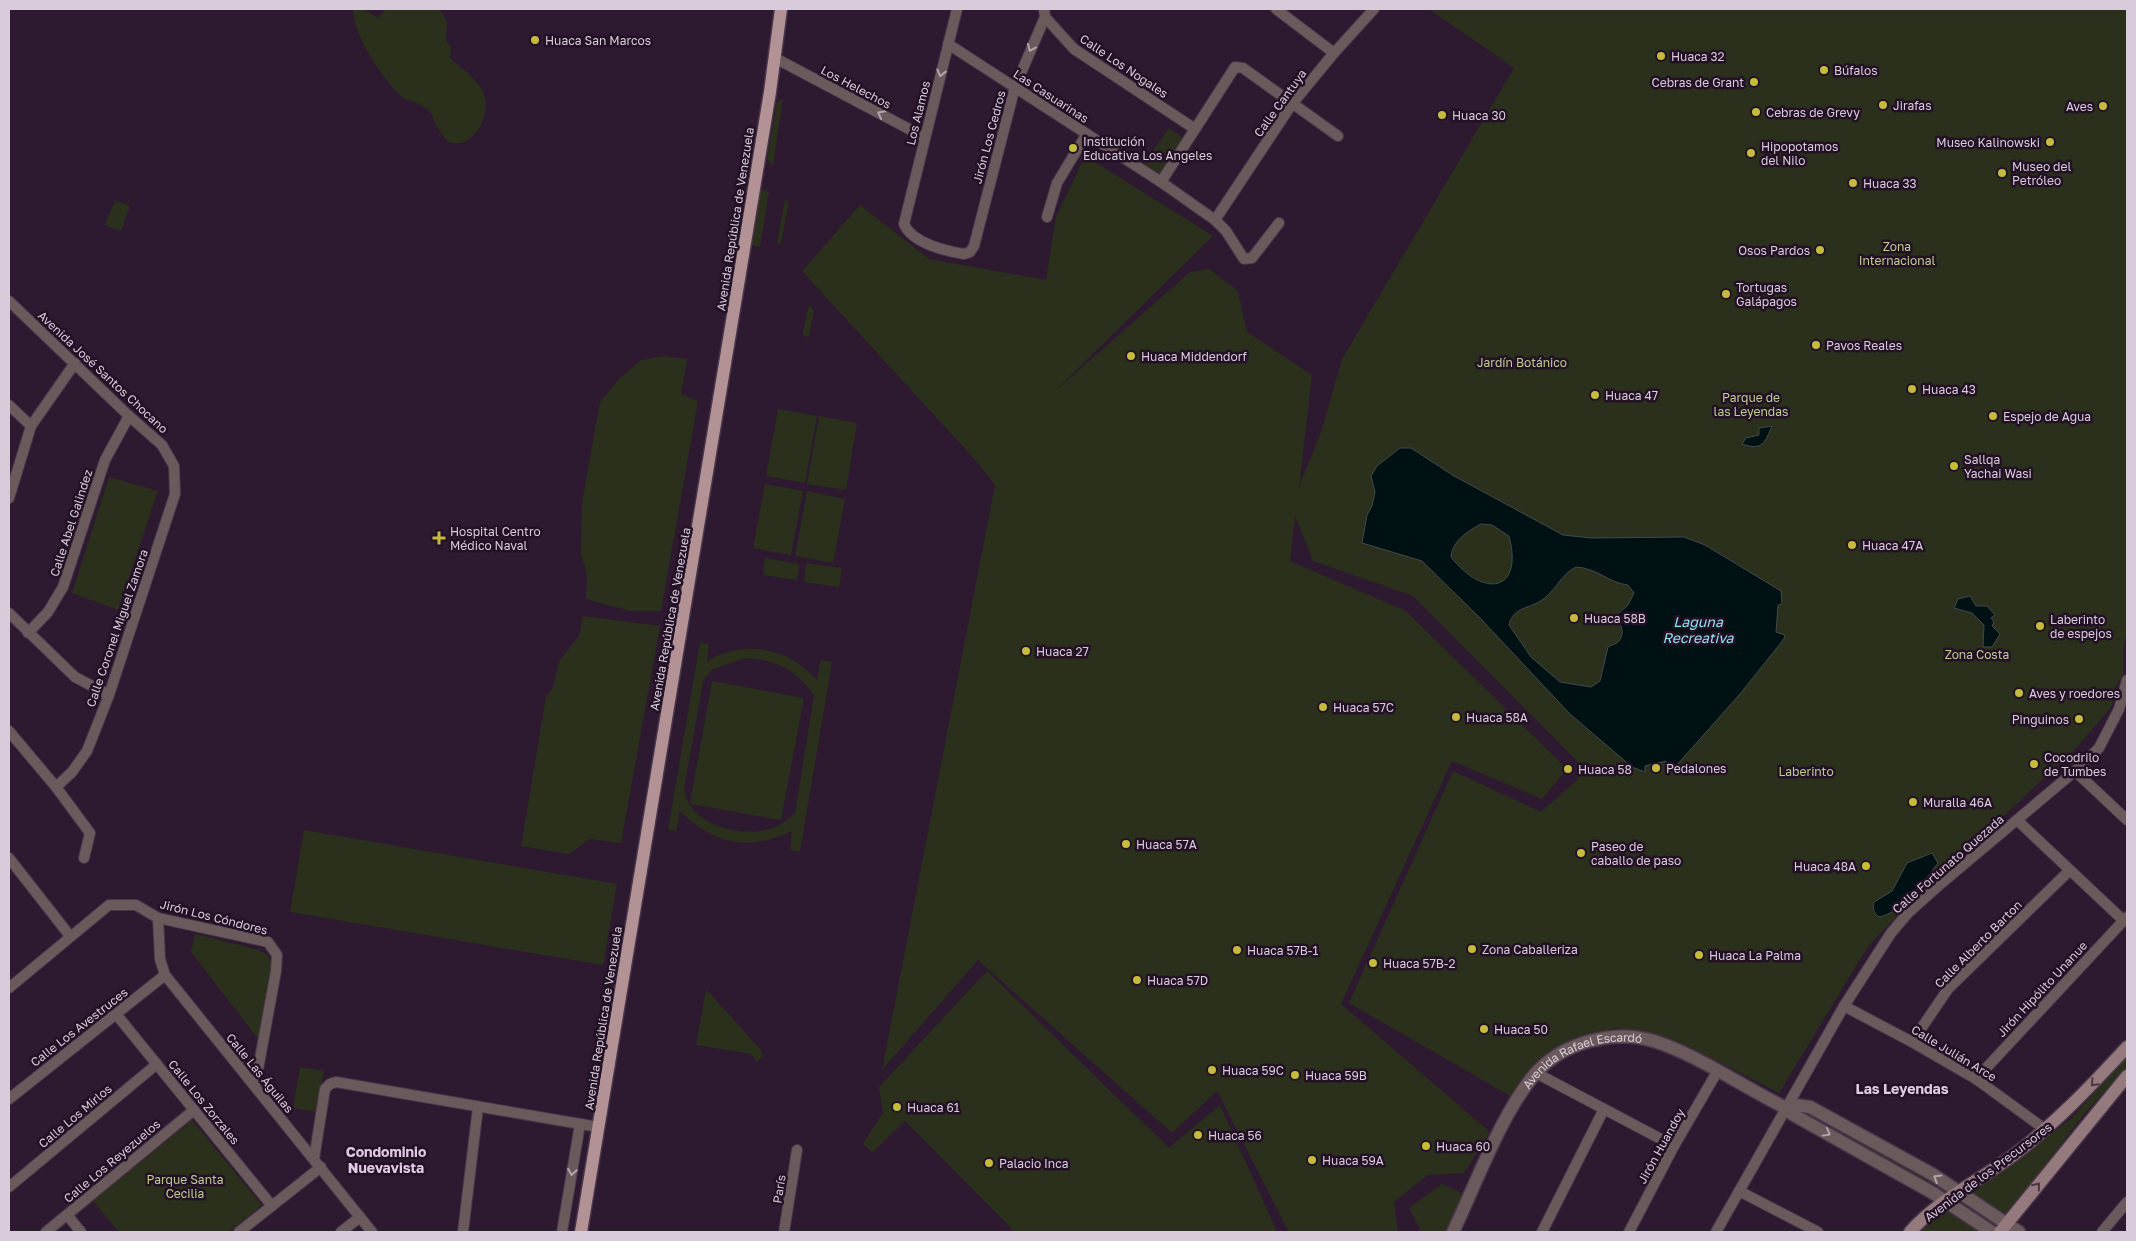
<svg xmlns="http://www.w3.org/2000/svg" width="2136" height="1241" font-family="'Golos Text',sans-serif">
	<rect width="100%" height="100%" fill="#2d1a30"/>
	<!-- green -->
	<g fill="#2a301b" fill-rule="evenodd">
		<path d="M 354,9 L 362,9 L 378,18 L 386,9 L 439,9 L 447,21 L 446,41 L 451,47 L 450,58 C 459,66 471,75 479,85 C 493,102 484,133 464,142 C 459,144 453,143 448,142 C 444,137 440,132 437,127 C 434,121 433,114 428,110 C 421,103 411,102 404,98 C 387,86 349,29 354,9 Z"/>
		<path d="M 1429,9 L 2127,9 L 2127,631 L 2123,650 L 2123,675 L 2115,688 L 2112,706 L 2077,747 L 1890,923 L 1867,948 L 1779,1093 L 1703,1054 L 1661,1036 L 1615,1028 L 1574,1038 L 1544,1058 L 1512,1097 L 1349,1003 L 1453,771 L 1541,812 L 1576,781 L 1584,768 L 1413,596 L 1313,561 L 1295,516 L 1290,561 L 1406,611 L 1567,769 L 1542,799 L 1452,761 L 1341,1004 L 1490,1132 L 1464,1173 L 1428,1175 L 1394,1202 L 1398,1232 L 1289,1232 L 1217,1091 L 1172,1133 L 978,960 L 882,1070 L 995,485 L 978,463 L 802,271 L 860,205 L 929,259 L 1046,280 L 1056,217 L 1085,156 L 1213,236 L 1053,393 L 1190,272 L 1209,269 L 1238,291 L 1247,332 L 1312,375 L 1299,487 L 1322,429 L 1342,359 L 1514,68 Z"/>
		<path d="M 783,99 L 773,165 L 767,159 L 777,102 Z"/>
		<path d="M 1169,128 L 1185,139 L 1160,175 L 1144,164 Z"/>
		<path d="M 758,189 L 769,191 L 760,247 L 749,245 Z"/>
		<path d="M 115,200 L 130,206 L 121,231 L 105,225 Z"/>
		<path d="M 785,200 L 789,201 L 781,244 L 777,243 Z"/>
		<path d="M 809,304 L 814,311 L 809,337 L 804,336 L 803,332 Z"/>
		<path d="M 663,356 L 687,359 L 681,394 L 698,401 L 661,611 L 630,611 L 586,599 L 587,575 L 581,553 L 582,503 L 600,402 L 619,379 L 641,360 Z"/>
		<path d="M 778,409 L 817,416 L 805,483 L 766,476 Z"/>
		<path d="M 819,416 L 857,423 L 846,490 L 807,484 Z"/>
		<path d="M 109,477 L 158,491 L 118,610 L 72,593 Z"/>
		<path d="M 765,484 L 803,491 L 791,555 L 753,548 Z"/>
		<path d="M 807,491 L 845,499 L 833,563 L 795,556 Z"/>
		<path d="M 765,558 L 799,564 L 797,580 L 763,575 Z"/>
		<path d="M 806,563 L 842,568 L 839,587 L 804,582 Z"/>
		<path d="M 583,616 L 660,626 L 621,843 L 590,839 L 569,854 L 521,846 L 546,696 L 553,688 L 559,661 L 579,636 Z"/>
		<path d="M 700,642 L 709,644 L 707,661 C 744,639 788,647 817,680 L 821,660 L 832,662 L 800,852 L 790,850 L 792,831 C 749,852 713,844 680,811 L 676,831 L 668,830 ZM 744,658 C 774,659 798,670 814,696 L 795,813 C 786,821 778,828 765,830 C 736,837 689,823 684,789 L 703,681 L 712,670 Z"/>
		<path d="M 712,681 L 804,698 L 781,820 L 690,804 Z"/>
		<path d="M 304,830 L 617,884 L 603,965 L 290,912 Z"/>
		<path d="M 195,934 L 259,950 L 269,956 L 272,967 L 259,1040 L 191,952 Z"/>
		<path d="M 987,971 L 1169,1148 L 1220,1105 L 1277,1232 L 1015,1232 L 905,1121 L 872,1153 L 863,1143 L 883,1113 L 879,1087 Z"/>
		<path d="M 706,989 L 761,1050 L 763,1057 L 757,1062 L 751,1054 L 696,1045 Z"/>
		<path d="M 2127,1056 L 2127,1067 L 2084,1114 L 2008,1215 L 1971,1193 L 2071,1119 Z"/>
		<path d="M 300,1067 L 324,1071 L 316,1112 L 293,1108 Z"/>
		<path d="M 1797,1108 L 1805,1109 L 1941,1184 L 1937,1187 L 1804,1117 Z"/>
		<path d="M 192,1120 L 262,1205 L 229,1232 L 119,1232 L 93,1201 Z"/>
		<path d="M 1442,1184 L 1470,1197 L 1453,1232 L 1420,1232 L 1420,1229 L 1409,1208 Z"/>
		<path d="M 1946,1207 L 1983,1232 L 1917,1232 Z"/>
	</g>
	<!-- water -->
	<g fill="#001114" stroke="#41494f" fill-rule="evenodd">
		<path d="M 1772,426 C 1765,443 1762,451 1742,444 L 1746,438 L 1759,435 L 1759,428 Z"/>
		<path d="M 1400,448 L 1411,448 L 1454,476 L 1563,535 L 1591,538 L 1684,537 L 1705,545 L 1781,591 L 1782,604 L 1778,605 L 1776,632 L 1785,635 L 1784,639 L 1740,694 L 1676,766 L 1670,768 L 1666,761 L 1645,766 L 1645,772 L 1632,767 L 1570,714 L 1480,618 L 1422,561 L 1362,543 L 1367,515 L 1372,506 L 1375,492 L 1371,476 L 1377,466 ZM 1481,524 L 1492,525 L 1509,536 C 1524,593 1483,598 1451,557 C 1452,541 1468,531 1481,524 ZM 1576,567 C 1597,568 1609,583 1628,585 L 1634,593 L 1628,605 L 1614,618 C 1622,623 1625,633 1619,641 C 1617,644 1611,645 1608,647 L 1600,681 L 1591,687 L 1560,682 L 1531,657 L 1509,625 C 1513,607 1529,609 1542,600 C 1556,591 1561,574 1576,567 Z"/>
		<path d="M 1970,596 L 1976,606 L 1987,606 L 1995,615 L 1991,618 L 1994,622 L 1992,626 L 2000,634 L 1992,647 L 1983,647 L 1984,625 L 1972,613 L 1954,608 L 1958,599 Z"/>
		<path d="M 1932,853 L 1938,863 C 1925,880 1900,914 1879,917 C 1873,912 1873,909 1874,902 L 1892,891 L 1907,863 Z"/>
	</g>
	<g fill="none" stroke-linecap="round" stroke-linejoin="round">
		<!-- minor casing -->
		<g stroke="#49364b" stroke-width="12">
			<g id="minor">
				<path d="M 957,9 L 904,224 C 912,243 945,251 964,254 L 970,252 L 974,246 L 1015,87 L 1045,17 L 1044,9"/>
				<path d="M 1276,9 L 1334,53"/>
				<path d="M 1045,17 L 1074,49 L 1195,129"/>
				<path d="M 948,44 L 1161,182 L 1215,220 L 1226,231 L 1244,259 L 1252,258 L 1279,223"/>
				<path d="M 775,58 L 924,137"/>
				<path d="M 1161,182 L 1235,67 L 1243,68 L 1338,136"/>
				<path d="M 1047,217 L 1057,183 L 1086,135"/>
				<path d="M 1215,220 L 1292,104 L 1334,53 L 1374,9"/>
				<path d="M 9,301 L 129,416 L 162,445 L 174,466 L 175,494 L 109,695 L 87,751 L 72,772 L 56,787"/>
				<path d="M 9,405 L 31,426"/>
				<path d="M 9,498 L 31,426 L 75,363"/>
				<path d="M 9,613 L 75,677 L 109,695"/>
				<path d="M 28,633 L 48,612 L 63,587 L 105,460 L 129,416"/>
				<path d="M 9,731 L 56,787 L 90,833 L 84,858"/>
				<path d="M 2075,771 L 2127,820"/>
				<path d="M 2017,820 L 2124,921"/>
				<path d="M 9,858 L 70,936"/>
				<path d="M 158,918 L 160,959 L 165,975 L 372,1232"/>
				<path d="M 9,988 L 109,905 L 136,905 L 158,918 L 268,942 L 277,955 L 276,971 L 255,1086"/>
				<path d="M 1844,1006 L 1912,1042 L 1976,1079 L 2046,1130"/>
				<path d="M 116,1014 L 272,1206"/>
				<path d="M 1912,1042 L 1948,989 L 2069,871"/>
				<path d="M 1536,1073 L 1674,1146"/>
				<path d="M 1976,1079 L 2127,917"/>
				<path d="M 9,1099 L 165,975"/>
				<path d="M 314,1159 L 325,1089 L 330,1084 L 336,1082 L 598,1127"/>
				<path d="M 9,1187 L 157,1064"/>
				<path d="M 1739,1191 L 1818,1232"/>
				<path d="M 67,1215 L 81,1232"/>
				<path d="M 46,1232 L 194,1110"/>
				<path d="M 239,1232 L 321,1167"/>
				<path d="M 341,1232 L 360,1217"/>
				<path d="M 463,1232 L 478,1107"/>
				<path d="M 562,1232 L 580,1124"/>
				<path d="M 784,1232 L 797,1150"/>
				<path d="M 1542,1232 L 1604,1109"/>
				<path d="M 1629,1232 L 1674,1146 L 1717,1072"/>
				<path d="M 1716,1232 L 1844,1006 L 1891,933 L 1908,913 L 1937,887 L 2075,771 L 2099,748 L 2119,709 L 2127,680"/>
				<path d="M 2102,1232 L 2127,1202"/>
			</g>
		</g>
		<!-- tertiary casing -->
		<g stroke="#49364b" stroke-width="15">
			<g id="tertiary">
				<path d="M 1786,1108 L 1795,1105 L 1810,1107 L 1932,1174 L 2019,1232"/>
				<path id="s1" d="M 1453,1232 C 1476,1184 1501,1114 1535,1074 C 1563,1042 1614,1029 1654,1041 C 1698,1055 1743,1087 1786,1108 L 1792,1114 L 1933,1193 L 1992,1232"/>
			</g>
		</g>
		<!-- secondary casing -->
		<g stroke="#49364b" stroke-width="15">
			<g id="secondary">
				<path d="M 1910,1232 C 1938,1200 1977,1182 2011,1157 C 2055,1124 2090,1087 2127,1047"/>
				<path d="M 2000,1232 L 2127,1076"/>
			</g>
		</g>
		<!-- primary casing -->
		<g stroke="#49364b" stroke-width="15">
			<path id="primary" d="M 581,1232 L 770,92 L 781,9"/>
		</g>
		<!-- minor -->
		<use href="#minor" stroke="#6b5a5c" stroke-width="10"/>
		<!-- tertiary -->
		<use href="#tertiary" stroke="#6b5a5c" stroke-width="12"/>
		<!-- secondary -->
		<use href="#secondary" stroke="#947a7c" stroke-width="12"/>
		<!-- primary -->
		<use href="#primary" stroke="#b39295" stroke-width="12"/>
	</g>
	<!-- one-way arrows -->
	<defs><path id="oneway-chevron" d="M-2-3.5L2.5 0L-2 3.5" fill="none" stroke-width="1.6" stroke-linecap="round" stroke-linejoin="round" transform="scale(1.25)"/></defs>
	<g stroke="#b2a4ae">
		<use href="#oneway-chevron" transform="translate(1031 48) rotate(113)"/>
		<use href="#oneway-chevron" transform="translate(941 73) rotate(104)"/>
		<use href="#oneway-chevron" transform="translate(881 114) rotate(-152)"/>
		<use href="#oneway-chevron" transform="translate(1827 1133) rotate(29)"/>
		<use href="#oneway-chevron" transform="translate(572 1172) rotate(99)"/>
		<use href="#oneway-chevron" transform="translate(1937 1178) rotate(-148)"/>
	</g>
	<g stroke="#4b3644">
		<use href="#oneway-chevron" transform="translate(2094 1083) rotate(133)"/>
		<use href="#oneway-chevron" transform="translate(2037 1186) rotate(-51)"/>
	</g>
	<!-- markers -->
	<g fill="#c5bc3d" stroke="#231126" stroke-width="2">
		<circle cx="535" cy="40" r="5"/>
		<circle cx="1661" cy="56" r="5"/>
		<circle cx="1824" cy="70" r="5"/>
		<circle cx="1754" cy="82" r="5"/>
		<circle cx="1883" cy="105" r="5"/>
		<circle cx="2103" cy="106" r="5"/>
		<circle cx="1756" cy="112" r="5"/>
		<circle cx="1442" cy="115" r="5"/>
		<circle cx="2050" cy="142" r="5"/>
		<circle cx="1073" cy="148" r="5"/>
		<circle cx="1751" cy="153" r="5"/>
		<circle cx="2002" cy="173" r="5"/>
		<circle cx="1853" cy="183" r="5"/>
		<circle cx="1820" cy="250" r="5"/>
		<circle cx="1726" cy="294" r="5"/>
		<circle cx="1816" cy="345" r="5"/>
		<circle cx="1131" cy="356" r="5"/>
		<circle cx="1912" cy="389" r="5"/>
		<circle cx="1595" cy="395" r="5"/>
		<circle cx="1993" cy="416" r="5"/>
		<circle cx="1954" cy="466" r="5"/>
		<path d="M436.5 530.5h5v5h5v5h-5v5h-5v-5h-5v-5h5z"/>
		<circle cx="1852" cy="545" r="5"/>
		<circle cx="1574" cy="618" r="5"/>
		<circle cx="2040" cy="626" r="5"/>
		<circle cx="1026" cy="651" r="5"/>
		<circle cx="2019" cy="693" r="5"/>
		<circle cx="1323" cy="707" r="5"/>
		<circle cx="1456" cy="717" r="5"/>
		<circle cx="2079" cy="719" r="5"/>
		<circle cx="2034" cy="764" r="5"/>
		<circle cx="1656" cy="768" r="5"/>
		<circle cx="1568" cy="769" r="5"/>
		<circle cx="1913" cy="802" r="5"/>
		<circle cx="1126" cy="844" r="5"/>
		<circle cx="1581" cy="853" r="5"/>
		<circle cx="1866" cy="866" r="5"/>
		<circle cx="1472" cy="949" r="5"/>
		<circle cx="1237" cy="950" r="5"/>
		<circle cx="1699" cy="955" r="5"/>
		<circle cx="1373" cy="963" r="5"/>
		<circle cx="1137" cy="980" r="5"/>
		<circle cx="1484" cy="1029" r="5"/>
		<circle cx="1212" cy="1070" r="5"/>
		<circle cx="1295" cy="1075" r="5"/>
		<circle cx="897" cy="1107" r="5"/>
		<circle cx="1198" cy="1135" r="5"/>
		<circle cx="1426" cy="1146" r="5"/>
		<circle cx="1312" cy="1160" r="5"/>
		<circle cx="989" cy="1163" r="5"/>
	</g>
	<g text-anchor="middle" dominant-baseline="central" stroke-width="5" stroke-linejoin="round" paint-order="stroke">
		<!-- poi labels -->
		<g font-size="12" fill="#d9ccda" stroke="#231126" text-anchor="start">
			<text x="545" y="40">Huaca San Marcos</text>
			<text x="1671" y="56">Huaca 32</text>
			<text x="1834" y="70">Búfalos</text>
			<text x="1744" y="82" text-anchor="end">Cebras de Grant</text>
			<text x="1893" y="105">Jirafas</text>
			<text x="2093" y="106" text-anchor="end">Aves</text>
			<text x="1766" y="112">Cebras de Grevy</text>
			<text x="1452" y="115">Huaca 30</text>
			<text x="1083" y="141">Institución<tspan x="1083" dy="14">Educativa Los Angeles</tspan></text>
			<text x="2040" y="142" text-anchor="end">Museo Kalinowski</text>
			<text x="1761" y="146">Hipopotamos<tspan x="1761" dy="14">del Nilo</tspan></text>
			<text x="2012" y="166">Museo del<tspan x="2012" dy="14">Petróleo</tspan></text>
			<text x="1863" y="183">Huaca 33</text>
			<text x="1810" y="250" text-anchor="end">Osos Pardos</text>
			<text x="1736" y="287">Tortugas<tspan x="1736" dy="14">Galápagos</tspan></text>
			<text x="1826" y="345">Pavos Reales</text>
			<text x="1141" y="356">Huaca Middendorf</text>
			<text x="1922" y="389">Huaca 43</text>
			<text x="1605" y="395">Huaca 47</text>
			<text x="2003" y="416">Espejo de Agua</text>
			<text x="1964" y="459">Sallqa<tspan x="1964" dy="14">Yachai Wasi</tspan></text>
			<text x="450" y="531">Hospital Centro<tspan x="450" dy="14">Médico Naval</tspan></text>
			<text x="1862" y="545">Huaca 47A</text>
			<text x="1584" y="618">Huaca 58B</text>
			<text x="2050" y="619">Laberinto<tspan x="2050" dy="14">de espejos</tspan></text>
			<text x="1036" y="651">Huaca 27</text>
			<text x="2029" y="693">Aves y roedores</text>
			<text x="1333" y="707">Huaca 57C</text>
			<text x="1466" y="717">Huaca 58A</text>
			<text x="2069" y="719" text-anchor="end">Pinguinos</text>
			<text x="2044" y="757">Cocodrilo<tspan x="2044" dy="14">de Tumbes</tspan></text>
			<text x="1666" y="768">Pedalones</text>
			<text x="1578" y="769">Huaca 58</text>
			<text x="1923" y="802">Muralla 46A</text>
			<text x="1136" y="844">Huaca 57A</text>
			<text x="1591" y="846">Paseo de<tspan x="1591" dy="14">caballo de paso</tspan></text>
			<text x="1856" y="866" text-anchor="end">Huaca 48A</text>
			<text x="1482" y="949">Zona Caballeriza</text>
			<text x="1247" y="950">Huaca 57B-1</text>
			<text x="1709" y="955">Huaca La Palma</text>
			<text x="1383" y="963">Huaca 57B-2</text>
			<text x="1147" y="980">Huaca 57D</text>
			<text x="1494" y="1029">Huaca 50</text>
			<text x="1222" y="1070">Huaca 59C</text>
			<text x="1305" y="1075">Huaca 59B</text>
			<text x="907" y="1107">Huaca 61</text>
			<text x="1208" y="1135">Huaca 56</text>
			<text x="1436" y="1146">Huaca 60</text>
			<text x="1322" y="1160">Huaca 59A</text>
			<text x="999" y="1163">Palacio Inca</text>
		</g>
		<!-- street labels -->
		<g font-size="12" fill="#d9ccda" stroke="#231126">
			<text transform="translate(1124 66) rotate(34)">Calle Los Nogales</text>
			<text transform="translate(856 87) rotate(28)">Los Helechos</text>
			<text transform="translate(1051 96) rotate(33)">Las Casuarinas</text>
			<text transform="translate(1280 103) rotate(-54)">Calle Cantuya</text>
			<text transform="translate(918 113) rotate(-76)">Los Alamos</text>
			<text transform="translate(989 137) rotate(-75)">Jirón Los Cedros</text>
			<text transform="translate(735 219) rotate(-81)">Avenida República de Venezuela</text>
			<text transform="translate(103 372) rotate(43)">Avenida José Santos Chocano</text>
			<text transform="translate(71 523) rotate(-72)">Calle Abel Galindez</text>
			<text transform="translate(670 619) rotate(-80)">Avenida República de Venezuela</text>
			<text transform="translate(117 628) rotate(-71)">Calle Coronel Miguel Zamora</text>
			<text transform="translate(1948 864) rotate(-41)">Calle Fortunato Quezada</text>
			<text transform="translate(214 917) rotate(14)">Jirón Los Cóndores</text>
			<text transform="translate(1978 944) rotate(-45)">Calle Alberto Barton</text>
			<text transform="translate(2042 989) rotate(-47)">Jirón Hipólito Unanue</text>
			<text transform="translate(603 1018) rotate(-81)">Avenida República de Venezuela</text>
			<text transform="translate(79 1027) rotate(-38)">Calle Los Avestruces</text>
			<text transform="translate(1954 1053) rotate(31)">Calle Julián Arce</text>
			<text stroke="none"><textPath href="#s1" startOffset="229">Avenida Rafael Escardó</textPath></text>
			<text transform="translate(260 1073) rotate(51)">Calle Las Águilas</text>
			<text transform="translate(204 1102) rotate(51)">Calle Los Zorzales</text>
			<text transform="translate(75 1116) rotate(-40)">Calle Los Mirlos</text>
			<text transform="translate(1661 1146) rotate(-61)">Jirón Huandoy</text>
			<text transform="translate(112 1161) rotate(-40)">Calle Los Reyezuelos</text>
			<text transform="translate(1988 1172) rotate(-37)">Avenida de los Precursores</text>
			<text transform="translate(779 1189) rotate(-81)">París</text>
		</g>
		<!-- park labels -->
		<g font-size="12" fill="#bdce90" stroke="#231126">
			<text x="1897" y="246">Zona<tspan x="1897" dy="14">Internacional</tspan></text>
			<text x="1522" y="362">Jardín Botánico</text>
			<text x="1751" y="397">Parque de<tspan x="1751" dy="14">las Leyendas</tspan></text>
			<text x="1977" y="654">Zona Costa</text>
			<text x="1806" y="771">Laberinto</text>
			<text x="185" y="1179">Parque Santa<tspan x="185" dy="14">Cecilia</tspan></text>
		</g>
		<!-- water labels -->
		<g font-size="14" font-style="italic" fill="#8de3ef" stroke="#231126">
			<text x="1698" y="621">Laguna<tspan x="1698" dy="16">Recreativa</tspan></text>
		</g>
		<!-- neighbourhood labels -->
		<g font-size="14" font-weight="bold" fill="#e1c8e4" stroke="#231126">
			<text x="1902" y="1088">Las Leyendas</text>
			<text x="386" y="1151">Condominio<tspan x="386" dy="16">Nuevavista</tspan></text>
		</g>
	</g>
	<!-- border -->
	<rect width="2136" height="1241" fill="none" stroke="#d9ccda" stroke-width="20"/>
</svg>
